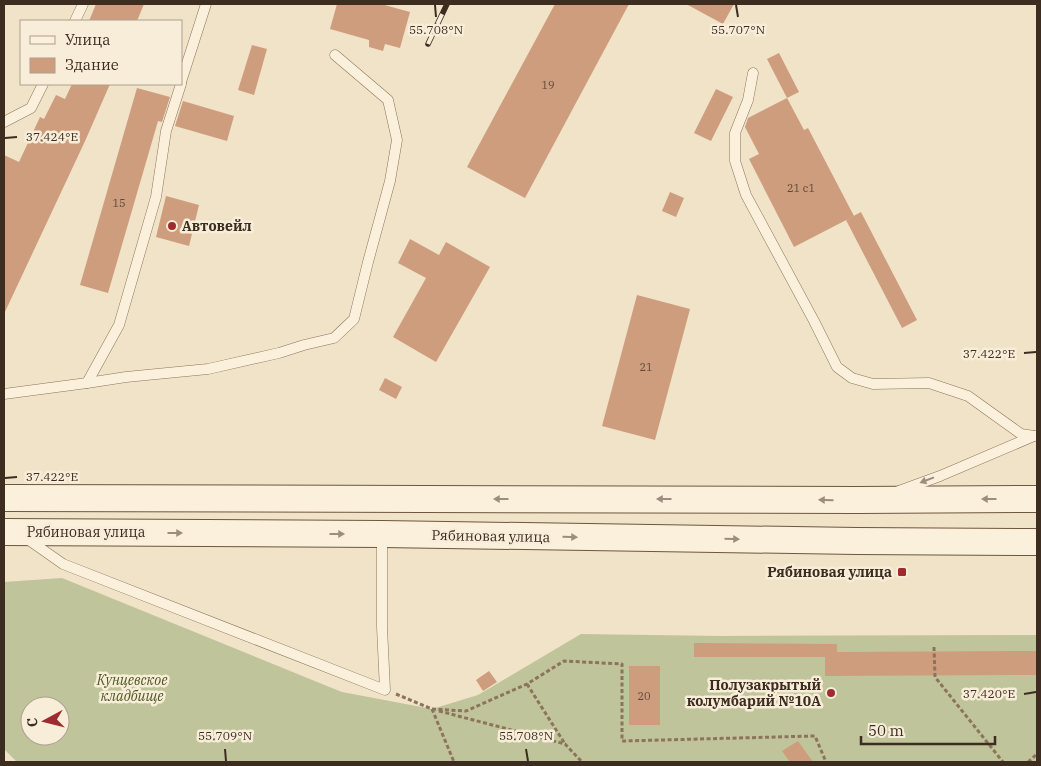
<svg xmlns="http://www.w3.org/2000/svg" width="1041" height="766" font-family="'IBM Plex Serif',serif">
	<rect width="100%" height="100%" fill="#f0e3c8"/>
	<!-- cemetery -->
	<path fill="#c0c49a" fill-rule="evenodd" d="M 62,578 L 327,686 L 342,692 L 432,709 L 478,695 L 581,634 L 721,636 L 1037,635 L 1037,762 L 17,762 L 4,749 L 4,582 ZM 30,706 L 60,706 L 60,736 L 30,736 Z"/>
	<!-- building -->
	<g fill="#ce9d7e">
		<path d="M 96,4 L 144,4 L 137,21 L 89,21 Z"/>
		<path d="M 337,4 L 381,4 L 410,12 L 400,48 L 385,44 L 383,51 L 369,47 L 369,40 L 330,29 Z"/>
		<path d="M 555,4 L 629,4 L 525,198 L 467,167 Z"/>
		<path d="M 686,4 L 734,4 L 723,24 Z"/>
		<path d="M 252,45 L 267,49 L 254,95 L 238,90 Z"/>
		<path d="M 779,53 L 799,92 L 787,98 L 767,59 Z"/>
		<path d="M 72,84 L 110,84 L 86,139 L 4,314 L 4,155 L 19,162 L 40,117 L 44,119 L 56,95 L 65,99 Z"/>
		<path d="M 137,88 L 170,97 L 162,122 L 158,121 L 108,293 L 80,285 Z"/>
		<path d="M 716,89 L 733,97 L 711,141 L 694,133 Z"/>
		<path d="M 787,98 L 804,130 L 808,128 L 854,216 L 794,247 L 749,159 L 759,154 L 745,127 L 748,118 Z"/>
		<path d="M 183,101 L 234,116 L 227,141 L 175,126 Z"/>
		<path d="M 670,192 L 684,198 L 676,217 L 662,211 Z"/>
		<path d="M 166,196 L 199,205 L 189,246 L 156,237 Z"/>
		<path d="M 861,212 L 917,320 L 902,328 L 846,220 Z"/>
		<path d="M 410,239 L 439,255 L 446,242 L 490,267 L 436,362 L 393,337 L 426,278 L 398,263 Z"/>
		<path d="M 637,295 L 690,309 L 655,440 L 602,426 Z"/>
		<path d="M 385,378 L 402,387 L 396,399 L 379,390 Z"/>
		<path d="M 694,643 L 837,644 L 837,652 L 1037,651 L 1037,675 L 825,676 L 825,657 L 694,657 Z"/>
		<rect x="629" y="666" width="31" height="59"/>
		<path d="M 489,671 L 497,682 L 483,691 L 476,680 Z"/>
		<path d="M 798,741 L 813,762 L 790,762 L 782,751 Z"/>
	</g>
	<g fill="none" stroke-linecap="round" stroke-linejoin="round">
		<!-- service casing -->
		<g stroke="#8c745c" stroke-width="11">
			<g id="service">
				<path d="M 75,21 L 83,4"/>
				<path d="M 753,73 L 748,100 L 735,133 L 735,161 L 746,195 L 814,321 L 837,367 L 852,378 L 873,384 L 929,383 L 968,396 L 1021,434 L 1034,436"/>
				<path d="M 181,82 L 206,4"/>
				<path d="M 4,122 L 31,108 L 43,84"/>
				<path d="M 87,383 L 119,325 L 156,197 L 166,131 L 181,84"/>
				<path d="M 4,394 L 87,383 L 126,377 L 208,369 L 279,353 L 304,345 L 334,338 L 354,319 L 368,262 L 390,181 L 397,140 L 388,100 L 335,55"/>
				<path d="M 899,491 L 940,476 L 1034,436"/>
				<path d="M 26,538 L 63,564 L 385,690 L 382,627 L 382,535"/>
			</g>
		</g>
		<!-- secondary casing -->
		<g stroke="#6e563f" stroke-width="28">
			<g id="secondary">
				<path d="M 4,498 L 858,500 L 1037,499"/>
				<path d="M 4,532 L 382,534 L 857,541 L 1037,542"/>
			</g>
		</g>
		<!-- path -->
		<g stroke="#8c745c" stroke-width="3" stroke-dasharray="4 2.5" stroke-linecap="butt">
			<path d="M 934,647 L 935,677 L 1003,762"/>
			<path d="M 527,684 L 565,744"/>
			<path d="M 396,694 L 432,709 L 454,762"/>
			<path d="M 432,709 L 466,711 L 527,684 L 564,661 L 622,664 L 622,741 L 815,736 L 826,762"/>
			<path d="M 439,711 L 565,744 L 582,762"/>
			<path d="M 1028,762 L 1037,754"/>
		</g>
		<!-- service -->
		<use href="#service" stroke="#faf0dc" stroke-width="10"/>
		<!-- secondary -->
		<use href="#secondary" stroke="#faf0dc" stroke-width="26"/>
		<!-- rail casing -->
		<g stroke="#3d2d20" stroke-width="5.5">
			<path id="rail" d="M 428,44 L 447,4"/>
		</g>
		<!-- rail -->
		<use href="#rail" stroke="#f7edd8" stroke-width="4" stroke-dasharray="11" stroke-linecap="butt"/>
	</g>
	<!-- one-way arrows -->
	<defs><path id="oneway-solid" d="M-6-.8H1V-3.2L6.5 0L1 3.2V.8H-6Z" transform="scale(1.25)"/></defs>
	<g fill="#9c8e7e">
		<use href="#oneway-solid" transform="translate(927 480) rotate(159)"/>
		<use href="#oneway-solid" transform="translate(501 499) rotate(-180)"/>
		<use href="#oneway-solid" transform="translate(664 499) rotate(-180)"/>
		<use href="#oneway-solid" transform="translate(989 499) rotate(180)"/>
		<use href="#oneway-solid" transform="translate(826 500) rotate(-179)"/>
		<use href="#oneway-solid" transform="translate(175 533)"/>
		<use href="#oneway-solid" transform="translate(337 534)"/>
		<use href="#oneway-solid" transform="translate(570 537) rotate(1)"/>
		<use href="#oneway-solid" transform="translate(732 539) rotate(1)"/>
	</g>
	<!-- ticks -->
	<path fill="none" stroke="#3d2d20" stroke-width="2" d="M 435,5 L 436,17M 736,5 L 738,17M 5,138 L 17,137M 1024,353 L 1036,352M 5,478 L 17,477M 1024,694 L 1036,692M 225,749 L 226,761M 526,749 L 528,761"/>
	<!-- markers -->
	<g fill="#9d2b2f" stroke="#f7edd8" stroke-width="2">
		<circle cx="172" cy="226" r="5"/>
		<rect x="897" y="567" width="10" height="10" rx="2.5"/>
		<circle cx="831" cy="693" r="5"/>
	</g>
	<g text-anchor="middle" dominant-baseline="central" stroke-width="5" stroke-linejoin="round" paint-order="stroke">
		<!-- number labels -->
		<g font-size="11" fill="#614938">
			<text x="548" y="85">19</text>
			<text x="801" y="188">21 с1</text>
			<text x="119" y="203">15</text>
			<text x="646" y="367">21</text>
			<text x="644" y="696">20</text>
		</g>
		<!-- poi labels -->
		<g font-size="14" font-weight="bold" fill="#3d2d20" stroke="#f7edd8" text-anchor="end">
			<text x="182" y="226" text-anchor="start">Автовейл</text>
			<text x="892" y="572">Рябиновая улица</text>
			<text x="821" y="685">Полузакрытый<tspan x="821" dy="16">колумбарий №10А</tspan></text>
		</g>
		<!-- street labels -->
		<g font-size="14" fill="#3d2d20" stroke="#f7edd8">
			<text x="86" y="532">Рябиновая улица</text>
			<text transform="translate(491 536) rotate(1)">Рябиновая улица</text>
		</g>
		<!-- park labels -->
		<g font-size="14" font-style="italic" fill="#4e5926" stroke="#f7edd8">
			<text x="132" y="680">Кунцевское<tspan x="132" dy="16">кладбище</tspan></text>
		</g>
	</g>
	<g font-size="12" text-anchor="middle" fill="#3d2d20" stroke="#f7edd8" stroke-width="5" stroke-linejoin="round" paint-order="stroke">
		<text x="436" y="34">55.708°N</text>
		<text x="738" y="34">55.707°N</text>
		<text x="52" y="141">37.424°E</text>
		<text x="989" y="358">37.422°E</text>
		<text x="52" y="481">37.422°E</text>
		<text x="989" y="698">37.420°E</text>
		<text x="225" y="740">55.709°N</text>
		<text x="526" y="740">55.708°N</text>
	</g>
	<!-- border -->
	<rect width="1041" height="766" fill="none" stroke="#3d2d20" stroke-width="10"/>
	<!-- legend -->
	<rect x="20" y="20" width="162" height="65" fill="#f7edd8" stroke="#ada08e"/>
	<rect x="30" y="36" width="25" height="8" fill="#faf0dc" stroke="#ada08e"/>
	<text x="65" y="45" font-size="15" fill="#3d2d20">Улица</text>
	<rect x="30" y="58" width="25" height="15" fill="#ce9d7e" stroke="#ada08e"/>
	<text x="65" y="70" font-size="15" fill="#3d2d20">Здание</text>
	<!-- north arrow -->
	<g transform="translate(45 721) rotate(263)"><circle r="24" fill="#f7edd8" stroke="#ada08e"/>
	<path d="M0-4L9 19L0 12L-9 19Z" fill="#9d2b2f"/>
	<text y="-8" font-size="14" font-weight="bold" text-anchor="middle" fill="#3d2d20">С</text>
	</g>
	<!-- scale -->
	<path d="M861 736v8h134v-8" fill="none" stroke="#3d2d20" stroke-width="2.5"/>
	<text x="868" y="736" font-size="15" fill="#3d2d20" stroke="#f7edd8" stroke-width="4" paint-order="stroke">50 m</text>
</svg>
